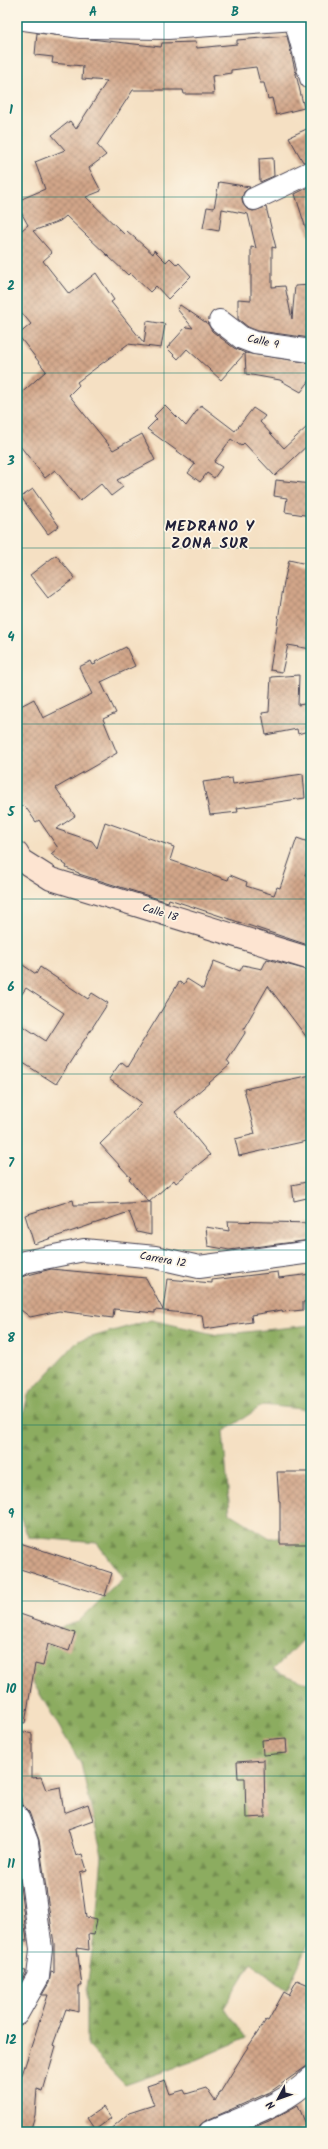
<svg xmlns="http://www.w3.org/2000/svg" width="328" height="2149" font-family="Kalam,sans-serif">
	<defs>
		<pattern id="forest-firs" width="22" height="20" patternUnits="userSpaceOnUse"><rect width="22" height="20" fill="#8cac60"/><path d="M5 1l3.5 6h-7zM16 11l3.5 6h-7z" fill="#728c50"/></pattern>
		<pattern id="building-cross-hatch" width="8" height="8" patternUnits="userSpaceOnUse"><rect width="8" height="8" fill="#d2a689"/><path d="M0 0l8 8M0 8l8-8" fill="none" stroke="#aa8771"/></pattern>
	</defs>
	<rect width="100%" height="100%" fill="#fcf5e5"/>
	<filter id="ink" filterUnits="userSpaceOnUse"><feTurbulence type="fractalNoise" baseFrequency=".025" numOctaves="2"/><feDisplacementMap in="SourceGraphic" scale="8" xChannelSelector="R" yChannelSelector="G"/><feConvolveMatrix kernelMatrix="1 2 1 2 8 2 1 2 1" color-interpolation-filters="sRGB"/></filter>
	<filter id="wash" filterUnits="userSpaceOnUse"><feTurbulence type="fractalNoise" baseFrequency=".012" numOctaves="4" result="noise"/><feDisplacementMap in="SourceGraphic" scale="16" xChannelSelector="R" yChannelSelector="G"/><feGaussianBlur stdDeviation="0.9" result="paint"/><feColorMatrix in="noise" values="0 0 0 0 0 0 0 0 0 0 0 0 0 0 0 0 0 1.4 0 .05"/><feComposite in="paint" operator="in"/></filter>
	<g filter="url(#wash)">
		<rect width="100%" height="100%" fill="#f5e0c3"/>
		<!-- forest -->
		<path fill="url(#forest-firs)" stroke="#57674e" d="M 151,1320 L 218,1335 L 311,1325 L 311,1410 L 263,1405 L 223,1432 L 230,1513 L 270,1538 L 311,1536 L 311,1639 L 301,1641 L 273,1670 L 311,1685 L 311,1939 L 287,1990 L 251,1963 L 224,2008 L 246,2038 L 191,2062 L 125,2085 L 87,2046 L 87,1988 L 96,1922 L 102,1855 L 81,1764 L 17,1655 L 39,1634 L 78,1622 L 123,1578 L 97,1543 L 28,1537 L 17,1508 L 17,1441 L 28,1395 L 78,1341 Z"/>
		<g id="blocks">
			<!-- building -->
			<g fill="url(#building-cross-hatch)">
				<path d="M 37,33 L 161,47 L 162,43 L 196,42 L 197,48 L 237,44 L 237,40 L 287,36 L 304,108 L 276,115 L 272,98 L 268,99 L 264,83 L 260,83 L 256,67 L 231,70 L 231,73 L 212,76 L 214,94 L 184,94 L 183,90 L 133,90 L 97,145 L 106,155 L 89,168 L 101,191 L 86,197 L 124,234 L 127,231 L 153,254 L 154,250 L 166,262 L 170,258 L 177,265 L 179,263 L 191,276 L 168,299 L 156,286 L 150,292 L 130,273 L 128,275 L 66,216 L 60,221 L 33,231 L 52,253 L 43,261 L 69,294 L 96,273 L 114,300 L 111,302 L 144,343 L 147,321 L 165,324 L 161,348 L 128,344 L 77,382 L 79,385 L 69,395 L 113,450 L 142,434 L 155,460 L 117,480 L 123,487 L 111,496 L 101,484 L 80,501 L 55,470 L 45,478 L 17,442 L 17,397 L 46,371 L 18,335 L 31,324 L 17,307 L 17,234 L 28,225 L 17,205 L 17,201 L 45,189 L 35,162 L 65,150 L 52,135 L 70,121 L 76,129 L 107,81 L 82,79 L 83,66 L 52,63 L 53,57 L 35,55 Z"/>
				<path d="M 311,127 L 311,160 L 303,162 L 289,137 Z"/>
				<path d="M 273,158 L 274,176 L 260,182 L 259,159 Z"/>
				<path d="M 219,182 L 250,187 L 244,192 L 242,198 L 243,204 L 247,209 L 253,211 L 266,207 L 276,248 L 272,247 L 272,287 L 285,286 L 292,319 L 295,286 L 311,285 L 311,338 L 258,331 L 248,327 L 238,319 L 238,299 L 251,300 L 251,247 L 256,248 L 248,214 L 222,209 L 219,231 L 203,228 L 207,207 L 214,208 Z"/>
				<path d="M 311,186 L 311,235 L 308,235 L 295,194 Z"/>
				<path d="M 180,305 L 208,324 L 212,331 L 234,348 L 245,353 L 221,380 L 187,349 L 178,359 L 167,348 L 186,327 L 193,328 L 177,309 Z"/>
				<path d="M 245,353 L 311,363 L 311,379 L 301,392 L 280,380 L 246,374 Z"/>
				<path d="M 165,405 L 186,426 L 201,405 L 235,431 L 253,408 L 265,416 L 260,422 L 284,448 L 307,427 L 311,431 L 311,442 L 275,476 L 244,443 L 241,446 L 231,439 L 214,462 L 222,467 L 214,478 L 207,473 L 200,482 L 188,473 L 195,464 L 147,429 L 157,419 L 154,416 Z"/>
				<path d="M 276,480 L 311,484 L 311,516 L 285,512 L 287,498 L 274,496 Z"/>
				<path d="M 33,489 L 59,526 L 48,534 L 21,497 Z"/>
				<path d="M 56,555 L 75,578 L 48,598 L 30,575 Z"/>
				<path d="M 289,560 L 311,565 L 311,649 L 288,645 L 282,672 L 270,670 L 284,582 Z"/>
				<path d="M 126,647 L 135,666 L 101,682 L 116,713 L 103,719 L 117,753 L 56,788 L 75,816 L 56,829 L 92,841 L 97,848 L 105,822 L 174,847 L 170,860 L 228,880 L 230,875 L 247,882 L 246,886 L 274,895 L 277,887 L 280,888 L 297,838 L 311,843 L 311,858 L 305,875 L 311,876 L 311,946 L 169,899 L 168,902 L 79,874 L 79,873 L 66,868 L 67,866 L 51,854 L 58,848 L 39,820 L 36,822 L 24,805 L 17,809 L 17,708 L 34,699 L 43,718 L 92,694 L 79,667 L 91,661 L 93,665 L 96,664 L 95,662 Z"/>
				<path d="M 299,675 L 298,705 L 311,703 L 311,730 L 298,734 L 297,729 L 266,735 L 262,713 L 269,712 L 271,677 Z"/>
				<path d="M 303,774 L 305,798 L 237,808 L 238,812 L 210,815 L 203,782 L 232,778 L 233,784 Z"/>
				<path d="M 267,959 L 311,971 L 311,1043 L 268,986 L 244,1028 L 245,1033 L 227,1061 L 230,1065 L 175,1112 L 210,1155 L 176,1183 L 174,1180 L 149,1202 L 151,1202 L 151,1235 L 137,1232 L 129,1212 L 34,1244 L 25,1215 L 73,1200 L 74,1205 L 81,1205 L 149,1202 L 129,1179 L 131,1178 L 100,1144 L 142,1103 L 109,1079 L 121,1062 L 127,1067 L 179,982 L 184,984 L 187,979 L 203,989 L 214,961 L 240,971 L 243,965 L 262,969 Z"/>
				<path d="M 17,961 L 36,974 L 40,967 L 88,999 L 92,993 L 108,1003 L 56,1084 L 17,1059 L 17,1022 L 46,1041 L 64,1013 L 26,988 L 17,1001 Z"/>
				<path d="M 311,1075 L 311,1140 L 239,1156 L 235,1139 L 255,1134 L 244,1089 Z"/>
				<path d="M 311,1181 L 311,1197 L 294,1201 L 292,1185 Z"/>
				<path d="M 228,1221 L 311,1223 L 311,1240 L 229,1250 L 208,1246 L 206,1227 L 229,1231 Z"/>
				<path d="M 51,1269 L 146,1278 L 163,1310 L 167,1279 L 212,1283 L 212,1280 L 278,1272 L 279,1278 L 311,1274 L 311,1301 L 303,1302 L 303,1310 L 283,1312 L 282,1310 L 251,1315 L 252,1322 L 204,1329 L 202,1315 L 155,1310 L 155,1313 L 114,1309 L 113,1318 L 59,1311 L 30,1317 L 17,1307 L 17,1278 Z"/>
				<path d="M 277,1472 L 311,1472 L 311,1544 L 280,1544 L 280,1501 L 279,1501 Z"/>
				<path d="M 17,1542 L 112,1573 L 105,1596 L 17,1568 Z"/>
				<path d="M 17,1613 L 75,1633 L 69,1651 L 48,1644 L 43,1666 L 35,1664 L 25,1723 L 17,1722 Z"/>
				<path d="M 17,1730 L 32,1734 L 32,1778 L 41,1777 L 46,1790 L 60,1787 L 64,1813 L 88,1804 L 93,1820 L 68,1829 L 76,1856 L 82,1854 L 87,1870 L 80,1872 L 86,1917 L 97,1919 L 94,1935 L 88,1934 L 89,1950 L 77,1948 L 82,1986 L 79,1986 L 79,2012 L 66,2009 L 53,2045 L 56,2046 L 43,2091 L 37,2089 L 35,2115 L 30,2132 L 17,2132 L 17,2090 L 48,1995 L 42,1995 L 49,1983 L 51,1972 L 54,1973 L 54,1944 L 39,1840 L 29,1812 L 22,1805 L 20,1794 L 17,1794 Z"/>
				<path d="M 286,1738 L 287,1753 L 263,1755 L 262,1740 Z"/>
				<path d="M 264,1760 L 265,1817 L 246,1818 L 245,1778 L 238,1778 L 237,1762 Z"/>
				<path d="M 17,1862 L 27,1941 L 17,1940 Z"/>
				<path d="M 17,1970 L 26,1971 L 17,1989 Z"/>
				<path d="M 297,1980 L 311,1986 L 311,2061 L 307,2066 L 270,2092 L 205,2121 L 200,2125 L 198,2132 L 107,2132 L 129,2113 L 154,2105 L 147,2086 L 165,2080 L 170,2094 L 184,2090 L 186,2094 L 206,2088 L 215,2101 L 244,2053 L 266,2020 L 268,2021 L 284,1992 L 289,1995 Z"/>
				<path d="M 298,2105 L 307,2127 L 295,2132 L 242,2132 L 269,2121 Z"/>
				<path d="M 103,2107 L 111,2118 L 95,2130 L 87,2118 Z"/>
			</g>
		</g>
	</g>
	<g filter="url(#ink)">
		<use href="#blocks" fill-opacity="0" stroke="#423e4f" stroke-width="1"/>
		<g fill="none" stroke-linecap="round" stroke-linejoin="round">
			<!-- minor casing -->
			<g stroke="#423e4f" stroke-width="24">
				<g id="minor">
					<path d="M 17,18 L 81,27 L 168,28 L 311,18"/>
					<path d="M 295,19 L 311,78"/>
					<path d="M 254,199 L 311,172"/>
					<path d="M 220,321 L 242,338 L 255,343 L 311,351"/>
					<path d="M 17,1266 L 24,1262 L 84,1250 L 155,1257 L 199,1267 L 311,1252"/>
					<path d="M 17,1816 L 27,1842 L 41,1949 L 38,1977 L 17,2014"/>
					<path d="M 210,2132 C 243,2117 285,2105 311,2078"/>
				</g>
			</g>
			<!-- secondary casing -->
			<g stroke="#423e4f" stroke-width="24">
				<path id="secondary" d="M 17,853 L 21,860 L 51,879 L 311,959"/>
			</g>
			<!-- minor -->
			<use href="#minor" stroke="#fff" stroke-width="22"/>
			<!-- secondary -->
			<use href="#secondary" stroke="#fde4d1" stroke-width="22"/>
		</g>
	</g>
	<!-- grid -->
	<path fill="none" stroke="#0f766e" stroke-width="1" stroke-opacity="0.55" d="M 164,17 L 164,2132M 17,197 L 311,197M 17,373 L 311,373M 17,548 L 311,548M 17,724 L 311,724M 17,899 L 311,899M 17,1074 L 311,1074M 17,1250 L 311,1250M 17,1425 L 311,1425M 17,1601 L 311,1601M 17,1776 L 311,1776M 17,1952 L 311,1952"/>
	<g text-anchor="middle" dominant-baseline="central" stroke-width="3.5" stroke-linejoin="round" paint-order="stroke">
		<!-- street labels -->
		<g font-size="11" fill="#22223b" stroke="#fcf5e5">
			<text transform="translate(263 342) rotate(12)">Calle 9</text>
			<text transform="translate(160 913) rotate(17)">Calle 18</text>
			<text transform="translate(163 1260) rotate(10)">Carrera 12</text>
		</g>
		<!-- district labels -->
		<g font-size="15" font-weight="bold" letter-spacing="1" fill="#22223b" stroke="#fcf5e5">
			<text x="210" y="527">MEDRANO Y<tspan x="210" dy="17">ZONA SUR</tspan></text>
		</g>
	</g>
	<!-- margin -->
	<rect width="328" height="2149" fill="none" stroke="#fcf5e5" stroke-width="44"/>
	<!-- north arrow -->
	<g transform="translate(278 2099) rotate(229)" stroke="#fcf5e5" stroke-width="3" paint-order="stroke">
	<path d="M0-3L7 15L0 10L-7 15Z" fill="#22223b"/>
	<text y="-6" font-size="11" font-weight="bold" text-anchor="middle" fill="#22223b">N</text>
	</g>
	<rect x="22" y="22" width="284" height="2105" fill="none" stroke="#0f766e" stroke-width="1.5"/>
	<g font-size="13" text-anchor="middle" font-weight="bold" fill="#0f766e">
		<text x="93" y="16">A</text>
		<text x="235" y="16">B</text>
		<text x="11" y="114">1</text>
		<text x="11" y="290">2</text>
		<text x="11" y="465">3</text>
		<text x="11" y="641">4</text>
		<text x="11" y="816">5</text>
		<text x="11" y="991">6</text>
		<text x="11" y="1167">7</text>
		<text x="11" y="1342">8</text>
		<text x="11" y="1518">9</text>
		<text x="11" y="1693">10</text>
		<text x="11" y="1868">11</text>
		<text x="11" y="2044">12</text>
	</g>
</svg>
